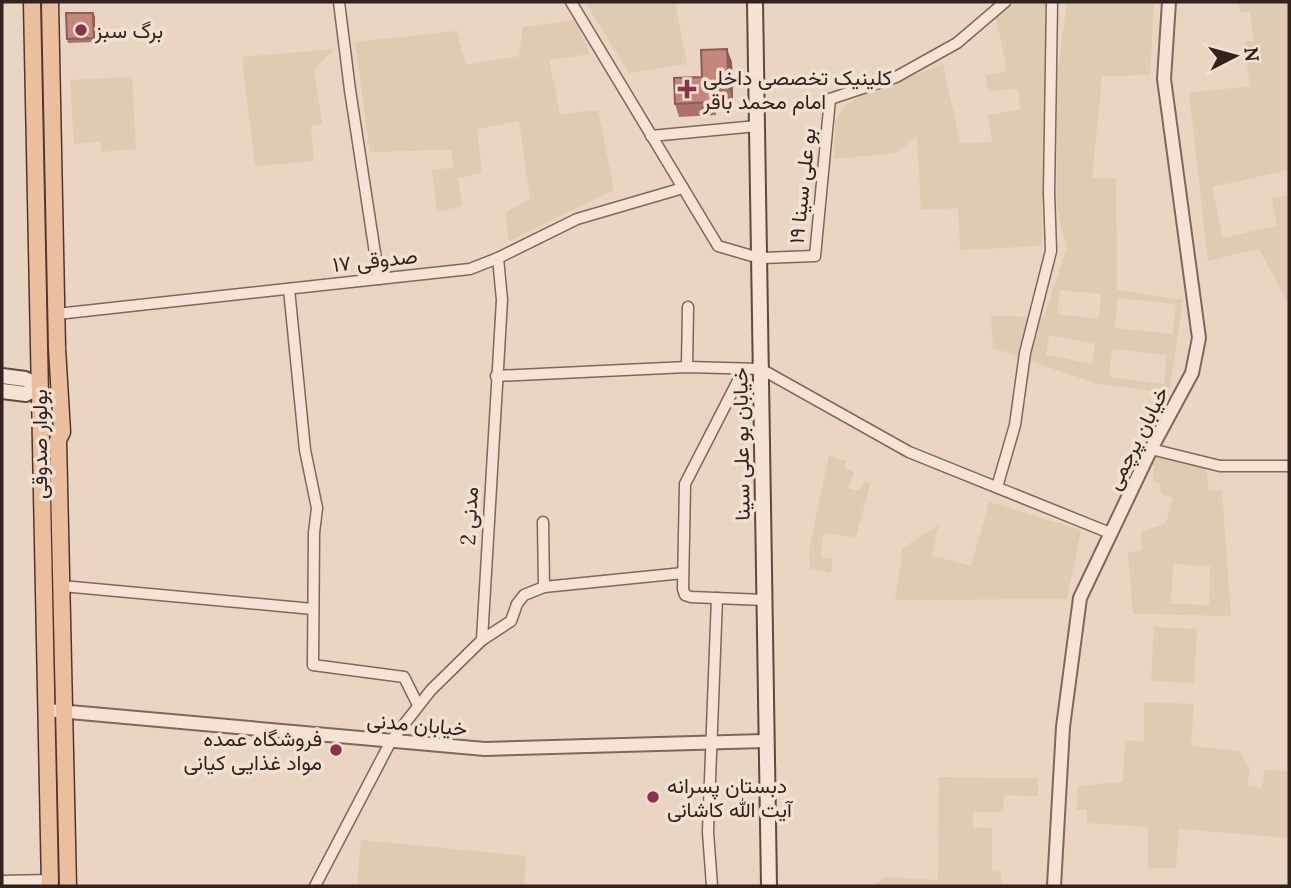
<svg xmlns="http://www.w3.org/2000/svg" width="1291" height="888" font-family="Lora,Vazirmatn,serif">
	<rect width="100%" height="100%" fill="#ead4c2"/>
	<!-- farmland -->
	<g fill="#dfcbb1" fill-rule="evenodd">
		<path d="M 585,2 L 675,2 L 687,64 L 629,73 Z"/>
		<path d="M 1015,2 L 1046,2 L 1042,246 L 960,250 L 958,208 L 921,210 L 917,136 L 896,153 L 834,159 L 835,121 L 845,105 L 860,96 L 943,64 L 960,143 L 992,142 L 988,115 L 1020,110 L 1018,89 L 988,91 L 985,76 L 1007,71 L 996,18 Z"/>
		<path d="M 1067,2 L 1154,2 L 1150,75 L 1102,76 L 1092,178 L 1116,179 L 1117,290 L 1183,300 L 1170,388 L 1155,391 L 1098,384 L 993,348 L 991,316 L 1044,317 L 1067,247 L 1057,210 L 1057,79 ZM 1060,290 L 1101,294 L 1099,319 L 1057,314 ZM 1118,298 L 1176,304 L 1173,334 L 1115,328 ZM 1049,335 L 1095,344 L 1092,364 L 1046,355 ZM 1112,349 L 1167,355 L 1164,384 L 1109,377 Z"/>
		<path d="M 1238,2 L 1289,2 L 1289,175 L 1288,170 L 1212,187 L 1223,238 L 1277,226 L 1272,199 L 1289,195 L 1289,305 L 1259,249 L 1208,261 L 1189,93 L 1250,86 L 1244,42 L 1254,41 L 1250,12 L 1241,12 Z"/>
		<path d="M 575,20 L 590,54 L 549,60 L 560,114 L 598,110 L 614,190 L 509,241 L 505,213 L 530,199 L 519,121 L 477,129 L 482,173 L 458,178 L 462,206 L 437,212 L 432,169 L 453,168 L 451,150 L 370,152 L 355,42 L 457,31 L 466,65 L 519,56 L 523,27 Z"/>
		<path d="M 334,49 L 314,69 L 322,124 L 311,126 L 314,161 L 255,166 L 242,57 Z"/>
		<path d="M 132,77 L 136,149 L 102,152 L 101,142 L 74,144 L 70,80 Z"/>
		<path d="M 829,456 L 846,461 L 845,468 L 854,472 L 848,488 L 858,491 L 865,481 L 870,484 L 856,537 L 823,533 L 821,557 L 832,559 L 831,573 L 810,568 L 809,550 Z"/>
		<path d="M 1154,456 L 1206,466 L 1209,491 L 1222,491 L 1231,616 L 1133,614 L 1128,552 L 1142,551 L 1141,532 L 1166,523 L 1173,498 L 1161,494 L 1160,483 L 1153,482 ZM 1173,564 L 1210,566 L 1209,605 L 1171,604 Z"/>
		<path d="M 989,502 L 1081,530 L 1067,599 L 895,600 L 903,548 L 938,525 L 932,556 L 971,566 Z"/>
		<path d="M 1154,627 L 1197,629 L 1194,683 L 1151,681 Z"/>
		<path d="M 1144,702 L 1194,704 L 1191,746 L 1239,751 L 1250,769 L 1247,786 L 1262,788 L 1265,769 L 1289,772 L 1289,838 L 1179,829 L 1176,868 L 1148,868 L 1148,827 L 1087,823 L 1087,810 L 1077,810 L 1078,786 L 1123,782 L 1125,740 L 1144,742 Z"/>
		<path d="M 939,777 L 1038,778 L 1038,796 L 1004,795 L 1003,812 L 973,812 L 973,827 L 992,828 L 992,871 L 1001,872 L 1001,886 L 873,886 L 885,877 L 938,880 Z"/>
		<path d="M 361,840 L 526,856 L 524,886 L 357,886 Z"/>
	</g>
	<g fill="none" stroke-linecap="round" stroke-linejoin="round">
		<!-- minor casing -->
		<g stroke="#82655b" stroke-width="13">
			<g id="minor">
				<path d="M 339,2 L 350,90 L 379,279"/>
				<path d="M 571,2 L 718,246 L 759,258 L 815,256 L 830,99 L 896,77 L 957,43 L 1005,2"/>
				<path d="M 651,136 L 757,126"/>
				<path d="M 289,289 L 305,450 L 317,508 L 314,533 L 313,665 L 404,677 L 418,705"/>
				<path d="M 57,314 L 470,269 L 498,258 L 577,219 L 683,188"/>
				<path d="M 687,367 L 688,307"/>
				<path d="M 744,369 L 685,484 L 683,589 L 685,595 L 691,597 L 765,600"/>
				<path d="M 496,376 L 687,367 L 761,369 L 909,452 L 1110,533"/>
				<path d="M 1151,449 L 1220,466 L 1289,466"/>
				<path d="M 997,487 L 1015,425 L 1025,353 L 1051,251 L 1049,192 L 1052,2"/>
				<path d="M 543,522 L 544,587"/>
				<path d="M 62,586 L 313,609"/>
				<path d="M 482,640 L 511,621 L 517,604 L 524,595 L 544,587 L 683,573"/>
				<path d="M 2,881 L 50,880"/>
				<path d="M 315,886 L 391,741 L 431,690 L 482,640 L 502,300 L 498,258"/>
				<path d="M 712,886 L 708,832 L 717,598"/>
			</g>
		</g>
		<!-- tertiary casing -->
		<g stroke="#82655b" stroke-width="16">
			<g id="tertiary">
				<path d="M 47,710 L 485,749 L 767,741"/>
				<path d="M 1054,886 L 1063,727 L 1080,598 L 1151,449 L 1192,373 L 1199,338 L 1164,79 L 1169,2"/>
			</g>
		</g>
		<!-- secondary casing -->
		<g stroke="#64473e" stroke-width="18">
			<g id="secondary">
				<path d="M 755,2 L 769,886"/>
				<path d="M 2,376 L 25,379 L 40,386"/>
				<path d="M 2,391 L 26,394 L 40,386"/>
			</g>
		</g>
		<!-- primary casing -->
		<g stroke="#50362f" stroke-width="19">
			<g id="primary">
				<path d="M 32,2 L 50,886"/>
				<path d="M 50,2 L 57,348 L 62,432 L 58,440 L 68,886"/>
			</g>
		</g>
		<!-- minor -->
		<use href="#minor" stroke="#f6e3d5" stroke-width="10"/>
		<!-- tertiary -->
		<use href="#tertiary" stroke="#f6e3d5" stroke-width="12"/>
		<!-- secondary -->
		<use href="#secondary" stroke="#f6e3d5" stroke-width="14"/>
		<!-- primary -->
		<use href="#primary" stroke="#ebbe9d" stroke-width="16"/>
	</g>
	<!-- wall -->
	<g fill="#a9736a">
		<path d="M 93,13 L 95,17 L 95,42 L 68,43 L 67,39 Z"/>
		<path d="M 732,62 L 733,100 L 724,101 L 716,108 L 716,115 L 679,117 L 675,104 L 702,77 Z"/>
	</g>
	<!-- shaded-wall -->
	<g fill="#8a5e56">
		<path d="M 93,13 L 95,17 L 95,42 L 94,38 Z"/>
		<path d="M 727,49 L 732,62 L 733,100 L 729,87 Z"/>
		<path d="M 719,88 L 724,101 L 716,108 L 716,115 L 711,102 L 711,95 Z"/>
	</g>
	<!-- building -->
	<g fill="#c5867b" stroke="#8a5e56" stroke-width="2">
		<path d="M 66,13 L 93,13 L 94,38 L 67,39 Z"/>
		<path d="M 727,49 L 729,87 L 719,88 L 711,95 L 711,102 L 675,104 L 674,78 L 702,77 L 701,50 Z"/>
	</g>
	<!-- markers -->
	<g fill="#8d3049" stroke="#f2e0d1" stroke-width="2.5">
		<circle cx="81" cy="30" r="7"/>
		<path d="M683.5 78.5h7v7h7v7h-7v7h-7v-7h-7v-7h7z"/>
		<circle cx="336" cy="750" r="7"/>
		<circle cx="653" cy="797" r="7"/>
	</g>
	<g text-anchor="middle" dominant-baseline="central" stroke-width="7" stroke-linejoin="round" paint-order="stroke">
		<!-- poi labels -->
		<g font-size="21" fill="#33231e" stroke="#f2e0d1" text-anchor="start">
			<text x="95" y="30">برگ سبز</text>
			<text x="703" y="77">کلینیک تخصصی داخلی<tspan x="703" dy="24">امام محمد باقر</tspan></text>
			<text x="322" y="738" text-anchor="end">فروشگاه عمده<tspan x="322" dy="24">مواد غذایی کیانی</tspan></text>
			<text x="667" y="785">دبستان پسرانه<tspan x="667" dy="24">آیت الله کاشانی</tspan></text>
		</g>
		<!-- street labels -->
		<g font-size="21" fill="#33231e" stroke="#f2e0d1">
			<text transform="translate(802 186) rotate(-84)">بو علی سینا ۱۹</text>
			<text transform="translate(375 260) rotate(-6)">صدوقی ۱۷</text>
			<text transform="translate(1137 438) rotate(-63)">خیابان پرچمی</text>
			<text transform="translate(39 444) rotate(-90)">بولوار صدوقی</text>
			<text transform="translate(741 444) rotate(-91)">خیابان بو علی سینا</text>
			<text transform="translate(469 516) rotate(-87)">مدنی 2</text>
			<text transform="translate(417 724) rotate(5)">خیابان مدنی</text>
		</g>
	</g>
	<!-- border -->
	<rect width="1291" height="888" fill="none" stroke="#33231e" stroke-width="7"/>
	<!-- north arrow -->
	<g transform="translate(1235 56) rotate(84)" stroke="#f2e0d1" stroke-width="5" paint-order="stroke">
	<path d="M0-5L12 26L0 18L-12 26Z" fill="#33231e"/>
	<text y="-10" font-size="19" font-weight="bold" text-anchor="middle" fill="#33231e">N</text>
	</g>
</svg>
